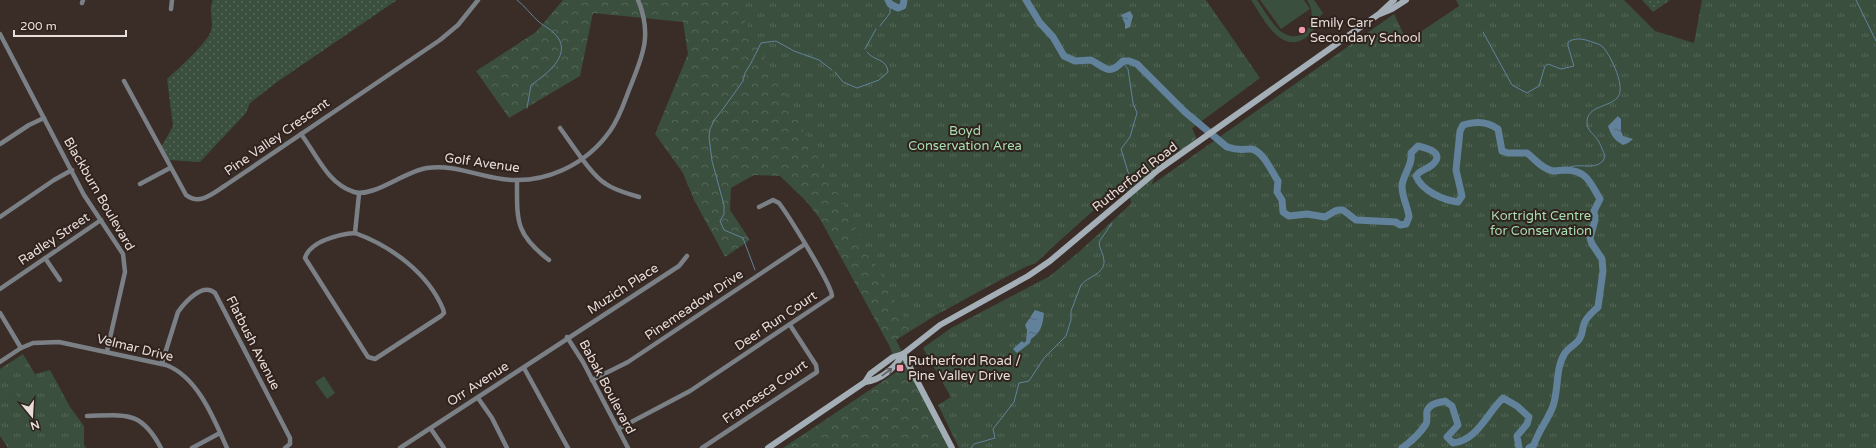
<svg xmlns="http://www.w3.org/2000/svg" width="1876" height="448" font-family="'Varela Round',sans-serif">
	<defs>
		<pattern id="grass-dots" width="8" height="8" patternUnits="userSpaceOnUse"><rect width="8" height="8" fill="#3a4f3e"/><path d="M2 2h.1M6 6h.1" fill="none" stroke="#566859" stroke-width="1.8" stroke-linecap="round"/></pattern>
		<pattern id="forest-crowns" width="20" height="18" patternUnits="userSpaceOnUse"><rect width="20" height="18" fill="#3a4f3e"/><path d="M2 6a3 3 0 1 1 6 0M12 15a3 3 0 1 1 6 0" fill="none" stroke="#566859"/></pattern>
		<pattern id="park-tufts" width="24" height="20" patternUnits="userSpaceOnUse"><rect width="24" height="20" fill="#3a4f3e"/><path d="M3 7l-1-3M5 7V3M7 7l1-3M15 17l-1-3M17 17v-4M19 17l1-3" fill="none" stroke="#566859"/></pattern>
		<pattern id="water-ripples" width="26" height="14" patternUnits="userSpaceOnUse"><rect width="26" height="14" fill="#62829c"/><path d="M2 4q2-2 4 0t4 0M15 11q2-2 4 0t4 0" fill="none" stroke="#566878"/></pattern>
	</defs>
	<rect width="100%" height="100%" fill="#3a2c26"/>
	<!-- grass -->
	<g fill="url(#grass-dots)">
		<path d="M 213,0 L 397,0 L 277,82 L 250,103 L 246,113 L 200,162 L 168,160 L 160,149 L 173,126 L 167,79 C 177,70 207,43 211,31 C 214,21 208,10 213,0 Z"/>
		<path d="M 1642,0 L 1670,0 L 1653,12 Z"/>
	</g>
	<!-- forest -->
	<path fill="url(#forest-crowns)" d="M 563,0 L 887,0 L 1186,114 L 1196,137 L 1194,146 L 1171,154 L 1163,160 L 1159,167 L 1151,186 L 1132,208 L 1130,197 L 1126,191 L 1121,192 L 1115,187 L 1036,263 L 1022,268 L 936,315 L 896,340 L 950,448 L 783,448 L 898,371 L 890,347 L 820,219 L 807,202 L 780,176 L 754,175 L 731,188 L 730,210 L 750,240 L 725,257 L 694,200 L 683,173 L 655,134 L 688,54 L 683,22 L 593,13 L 580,76 L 509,118 L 476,71 L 536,32 Z"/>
	<!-- park -->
	<g fill="url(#park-tufts)">
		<path d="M 734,0 L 1206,0 L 1260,78 L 1152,158 L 1037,261 L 909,327 Z"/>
		<path d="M 1456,0 L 1624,0 L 1655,31 L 1694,43 L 1702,0 L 1876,0 L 1876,448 L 959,448 L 938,405 L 951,397 L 923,348 L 951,328 L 1050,276 L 1080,251 L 1150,186 L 1394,14 L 1407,41 L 1459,6 Z"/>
		<path d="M 23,354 L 35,374 L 50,370 L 70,407 L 84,426 L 84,445 L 86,448 L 8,448 L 0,436 L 0,369 Z"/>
	</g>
	<!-- pitch -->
	<g fill="#3a4f3e">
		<path d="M 1251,0 L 1257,0 C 1264,9 1275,30 1285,34 C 1307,44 1319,18 1307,0 L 1314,0 L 1323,13 C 1316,19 1317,28 1310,34 C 1283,60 1263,18 1251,0 Z"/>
		<path d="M 1260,0 L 1304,0 L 1310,9 L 1281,29 Z"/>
		<path d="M 324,376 L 335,393 L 327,399 L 315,382 Z"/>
		<path d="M 10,385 L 14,390 L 3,398 L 0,392 Z"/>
		<path d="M 15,392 L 18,397 L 7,404 L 4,399 Z"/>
		<path d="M 20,399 L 23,404 L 12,411 L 8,406 Z"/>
	</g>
	<!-- water -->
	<g fill="url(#water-ripples)">
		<path d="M 1130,11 L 1133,16 L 1130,27 L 1125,29 L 1125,24 L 1121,15 Z"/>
		<path d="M 1618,116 L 1621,119 L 1621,131 L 1623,136 L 1633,139 L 1628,143 L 1623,145 C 1614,140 1611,135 1608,126 Z"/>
		<path d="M 1035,310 L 1044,313 C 1043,324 1041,333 1031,339 L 1030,343 L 1017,353 L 1013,349 L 1022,341 L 1024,343 L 1026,341 L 1027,330 L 1025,325 Z"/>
	</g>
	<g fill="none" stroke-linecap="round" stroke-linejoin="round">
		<!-- stream -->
		<g stroke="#62829c" stroke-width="1">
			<path d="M 517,0 C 525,6 531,15 539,22 C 544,26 550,29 554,33 C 575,53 547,74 531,85 L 527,108"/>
			<path d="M 1856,0 L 1876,41"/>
			<path d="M 880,26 L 890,13 L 890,4"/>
			<path d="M 1483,32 L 1512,85 L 1527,93 L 1539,86 L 1545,66 L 1548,64 L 1561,69 L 1574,66 L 1568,46 L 1568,42 C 1576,37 1584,39 1592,42 C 1596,43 1601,45 1603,47 C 1611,56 1627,89 1617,98 C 1609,107 1588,106 1587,121 C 1586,131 1595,134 1599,142 C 1601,146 1603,151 1605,156 L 1603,161 C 1593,172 1577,160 1564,170"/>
			<path d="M 865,49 L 876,29"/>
			<path d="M 1122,62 L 1128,69 L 1133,103 L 1137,113 L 1130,137 L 1121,149 L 1129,175"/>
			<path d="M 835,72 L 843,82 L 857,88 L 879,80 L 888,72 C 887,58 873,61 867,52"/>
			<path d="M 755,270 L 743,238 L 724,230 L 720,221 L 724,214 L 724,205 L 712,161 L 709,137 L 710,129 L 715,119 L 723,109 L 743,81 L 745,73 L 751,63 L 761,43 L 776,41 L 794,51 L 819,60 L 832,70"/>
			<path d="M 971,448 L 974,444 L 995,438 L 993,429 L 1014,402 L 1019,383 L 1029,381 L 1044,358 L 1066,336 L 1071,320 L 1071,311 L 1081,285 C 1087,277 1105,274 1104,261 C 1104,254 1099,249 1099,242 L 1112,223"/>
		</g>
		<!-- river -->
		<g stroke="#62829c" stroke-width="7">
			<path d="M 888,0 L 890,4 L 898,8 L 903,6 L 904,0"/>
			<path d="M 1026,0 L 1040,23 L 1053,37 L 1064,56 L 1075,61 L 1091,60 C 1106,68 1109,76 1123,61 L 1129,61 L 1137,64 L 1185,112 L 1227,147 C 1236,150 1241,150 1249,149 C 1261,147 1272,172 1278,181 L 1277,192 L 1282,200 L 1283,212 L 1289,216 L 1307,214 L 1325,217 L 1335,211 L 1339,210 L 1343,210 L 1356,220 L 1396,222 L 1400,225 L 1406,224 L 1409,217 C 1408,207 1402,198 1402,186 C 1403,174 1413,165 1411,153 L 1418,146 C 1427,148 1446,153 1432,165 C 1426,170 1421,169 1416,176 C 1422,191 1443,200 1458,202 L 1462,196 L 1456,170 L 1460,131 L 1463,125 C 1475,121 1487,121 1498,129 L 1502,151 L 1508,153 L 1527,153 C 1535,159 1542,169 1553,171 C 1557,171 1562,170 1566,170 C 1588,171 1590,183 1600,199 L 1594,211 L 1595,220 L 1590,238 L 1592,244 L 1602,259 L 1603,271 L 1598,307 C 1593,312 1586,317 1584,324 C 1582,329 1583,333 1580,338 C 1577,344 1569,347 1565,353 C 1555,368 1559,389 1553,406 C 1548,420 1538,431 1534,445 L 1529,448"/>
			<path d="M 1402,448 C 1412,441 1419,435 1426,424 C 1428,420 1426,416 1427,411 C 1430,403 1438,403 1445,401 L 1452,406 L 1458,425 L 1447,437 L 1453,443 C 1477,441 1487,413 1503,398 L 1517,406 L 1529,417 L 1527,424 L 1517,436 L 1519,448"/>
		</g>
		<!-- street -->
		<g stroke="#7a8085" stroke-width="4.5">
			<path d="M 82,3 L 83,0"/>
			<path d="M 171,9 L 172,0"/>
			<path d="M 0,34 L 84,195 L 123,254 L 125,272 L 107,351"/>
			<path d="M 124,81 L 186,195 C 200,206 213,193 226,185 L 440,40 L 458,25 L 478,0"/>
			<path d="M 560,128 C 572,144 591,175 606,184 C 616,191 627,193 639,197"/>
			<path d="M 301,134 C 317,155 327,183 354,192 C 373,198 405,171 427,168 C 453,164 477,176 502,179 C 544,185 586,165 610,131 C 619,119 624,103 629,90 C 642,57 653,36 638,0"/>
			<path d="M 0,144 L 29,125 L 44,118"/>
			<path d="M 517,180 C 517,221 515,234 549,260"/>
			<path d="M 140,184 L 170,168"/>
			<path d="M 0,217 L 54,180 L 72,170"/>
			<path d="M 355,233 C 391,246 428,273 443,309 L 444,313 L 441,316 L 375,359 L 368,357 L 305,258 C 310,241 340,234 355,233 Z"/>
			<path d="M 355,233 L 359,194"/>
			<path d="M 45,258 L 60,280"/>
			<path d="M 0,289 L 101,220"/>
			<path d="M 0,313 L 21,348"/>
			<path d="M 567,337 L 583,362 L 628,448"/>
			<path d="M 0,362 L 21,348 L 33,343 L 59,342 L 166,365 C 198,377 214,419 227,448"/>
			<path d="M 162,363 L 178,312 C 185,302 203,282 215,293 L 290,438 L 290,444 L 285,448"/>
			<path d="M 524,368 L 568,448"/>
			<path d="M 592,380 L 628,362 L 805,244"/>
			<path d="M 478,398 L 492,418 L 507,448"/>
			<path d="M 87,416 C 126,415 141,410 161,448"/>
			<path d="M 431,429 L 444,448"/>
			<path d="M 618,429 L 690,391 L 832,296 C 832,285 788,215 779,203 L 773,200 L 759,207"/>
			<path d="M 192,448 L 220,433"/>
			<path d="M 400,448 L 679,266 L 687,256"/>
			<path d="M 702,448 L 817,372 L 816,365 L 790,325"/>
		</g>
		<!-- secondary -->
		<g stroke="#a4aeb6" stroke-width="6">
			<path d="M 1380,14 L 1392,9 L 1406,0"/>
			<path d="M 903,354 L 952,448"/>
			<path d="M 865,382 L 870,374 L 893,357 L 903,354 L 940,325 L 1028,276 L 1050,261 L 1158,170 L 1379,14 L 1394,0"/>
			<path d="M 768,448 L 865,382 C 881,380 895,368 903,354"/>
		</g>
	</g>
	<!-- one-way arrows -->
	<defs><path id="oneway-shaft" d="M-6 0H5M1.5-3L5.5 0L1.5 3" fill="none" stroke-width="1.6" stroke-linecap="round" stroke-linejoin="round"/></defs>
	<use stroke="#646162" href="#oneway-shaft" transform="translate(887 372) rotate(-37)"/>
	<!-- markers -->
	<g fill="#f19ab1" stroke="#30221d" stroke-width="1.5">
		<circle cx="1302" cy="30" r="4"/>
		<rect x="896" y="364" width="8" height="8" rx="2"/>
	</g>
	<g text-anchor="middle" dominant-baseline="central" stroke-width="4" stroke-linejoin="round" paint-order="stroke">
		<!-- poi labels -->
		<g font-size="13" fill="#e7ddda" stroke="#30221d" text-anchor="start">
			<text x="1310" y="23">Emily Carr<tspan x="1310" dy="15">Secondary School</tspan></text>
			<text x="908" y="361">Rutherford Road /<tspan x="908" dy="15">Pine Valley Drive</tspan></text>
		</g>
		<!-- park labels -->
		<g font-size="13" fill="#a7deb2" stroke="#30221d">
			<text x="965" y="131">Boyd<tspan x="965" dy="15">Conservation Area</tspan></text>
			<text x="1541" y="216">Kortright Centre<tspan x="1541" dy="15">for Conservation</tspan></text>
		</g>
		<!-- street labels -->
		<g font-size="13" fill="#e7ddda" stroke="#30221d">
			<text transform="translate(277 137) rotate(-35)">Pine Valley Crescent</text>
			<text transform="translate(482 163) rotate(8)">Golf Avenue</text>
			<text transform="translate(1135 177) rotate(-38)">Rutherford Road</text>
			<text transform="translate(99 194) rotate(60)">Blackburn Boulevard</text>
			<text transform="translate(54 239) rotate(-34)">Radley Street</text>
			<text transform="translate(623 289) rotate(-33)">Muzich Place</text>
			<text transform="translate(694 305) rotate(-34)">Pinemeadow Drive</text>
			<text transform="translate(776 321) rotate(-34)">Deer Run Court</text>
			<text transform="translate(253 343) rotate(63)">Flatbush Avenue</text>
			<text transform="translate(135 348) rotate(14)">Velmar Drive</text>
			<text transform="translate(478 384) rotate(-33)">Orr Avenue</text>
			<text transform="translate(607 387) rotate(62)">Babak Boulevard</text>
			<text transform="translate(765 392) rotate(-35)">Francesca Court</text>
		</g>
	</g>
	<!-- north arrow -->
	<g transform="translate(32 416) rotate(162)" stroke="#30221d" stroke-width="3" paint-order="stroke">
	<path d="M0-3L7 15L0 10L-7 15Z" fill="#e7ddda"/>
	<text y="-6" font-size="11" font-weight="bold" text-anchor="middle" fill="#e7ddda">N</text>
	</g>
	<!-- scale -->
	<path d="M14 30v6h112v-6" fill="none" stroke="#e7ddda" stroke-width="2"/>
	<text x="20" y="30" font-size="12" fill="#e7ddda" stroke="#30221d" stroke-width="3" paint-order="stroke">200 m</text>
</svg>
